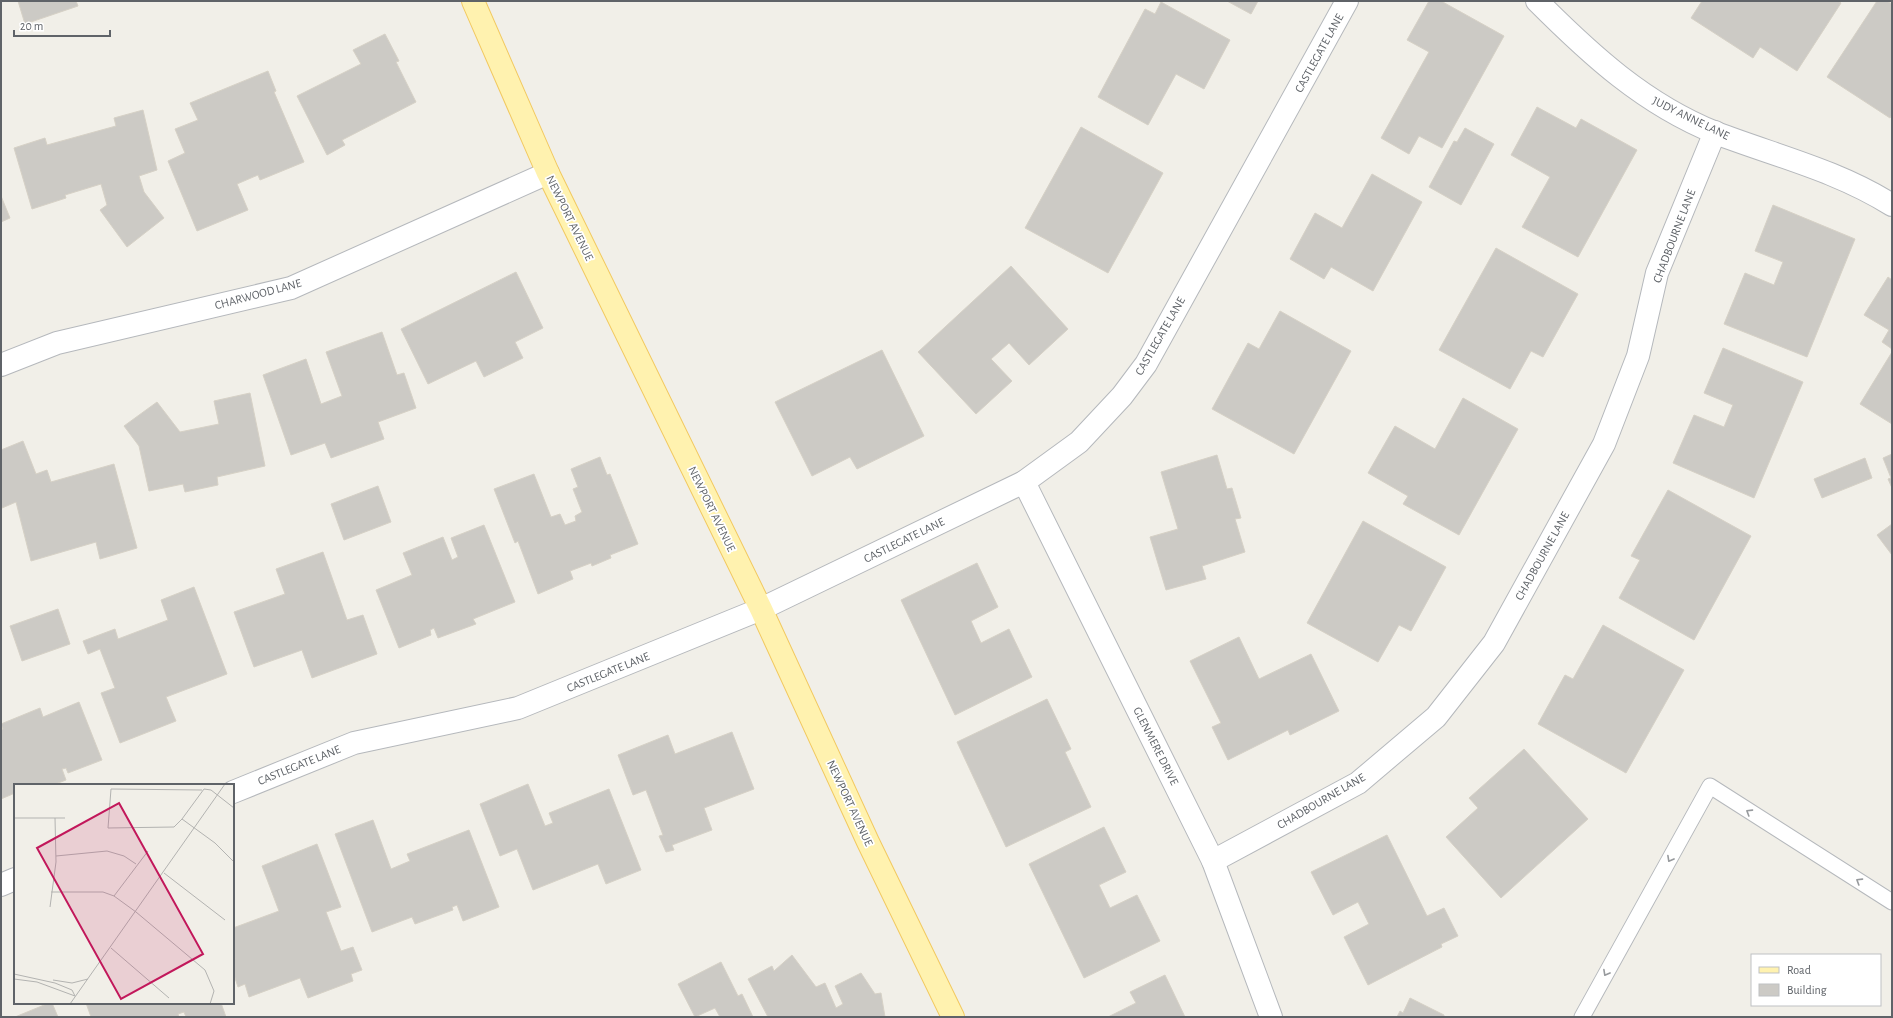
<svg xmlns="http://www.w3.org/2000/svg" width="1893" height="1018" font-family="'Alegreya Sans',sans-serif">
	<rect width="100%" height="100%" fill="#f1efe8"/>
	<!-- building -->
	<g fill="#cccac5" stroke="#d6d1c6">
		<path d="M 18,1 L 76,1 L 78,6 L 25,24 Z"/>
		<path d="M 1227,1 L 1258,1 L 1251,14 Z"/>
		<path d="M 1429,1 L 1441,1 L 1504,36 L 1442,148 L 1419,136 L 1409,154 L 1381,138 L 1429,52 L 1407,40 Z"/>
		<path d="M 1702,1 L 1838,1 L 1841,3 L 1797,71 L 1760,47 L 1753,58 L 1691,18 Z"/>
		<path d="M 1877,1 L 1887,1 L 1892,4 L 1892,115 L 1890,118 L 1827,77 Z"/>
		<path d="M 1161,2 L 1230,40 L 1204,89 L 1176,74 L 1148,125 L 1098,97 L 1145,9 L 1155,14 Z"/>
		<path d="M 385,34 L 399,61 L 396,62 L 416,102 L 342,140 L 345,145 L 327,155 L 297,96 L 361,64 L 353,50 Z"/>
		<path d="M 268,71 L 276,91 L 274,92 L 304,162 L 260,180 L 258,175 L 237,184 L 248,210 L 197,231 L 168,161 L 185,153 L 175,129 L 198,120 L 190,103 Z"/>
		<path d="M 1537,107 L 1576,128 L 1581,119 L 1637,150 L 1578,257 L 1522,227 L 1550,177 L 1511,155 Z"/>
		<path d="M 143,110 L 157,170 L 139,176 L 144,192 L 164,218 L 127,247 L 100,210 L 107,205 L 101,184 L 65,195 L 66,198 L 32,209 L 14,148 L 45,138 L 47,145 L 116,126 L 114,118 Z"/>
		<path d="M 1081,127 L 1163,173 L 1108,273 L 1025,228 Z"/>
		<path d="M 1465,128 L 1494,144 L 1461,205 L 1429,187 L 1454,141 L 1457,142 Z"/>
		<path d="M 1372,174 L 1422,202 L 1373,291 L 1331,267 L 1324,279 L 1290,259 L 1315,213 L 1342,228 Z"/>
		<path d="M 1,196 L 10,218 L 1,222 Z"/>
		<path d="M 1773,205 L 1855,239 L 1807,357 L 1724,324 L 1745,273 L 1774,285 L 1783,262 L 1755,251 Z"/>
		<path d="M 1496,248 L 1578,294 L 1543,357 L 1531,351 L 1510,389 L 1439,350 Z"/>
		<path d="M 1011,266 L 1068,329 L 1029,365 L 1009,343 L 991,359 L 1012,381 L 976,414 L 918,352 Z"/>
		<path d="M 516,272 L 543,328 L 515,342 L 523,358 L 484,377 L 476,361 L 428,384 L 401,329 Z"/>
		<path d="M 1888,277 L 1892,280 L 1892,349 L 1882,342 L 1889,330 L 1864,315 Z"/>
		<path d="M 1280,311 L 1351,351 L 1294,454 L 1212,409 L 1248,343 L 1259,349 Z"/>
		<path d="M 382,332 L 397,375 L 404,373 L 416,408 L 378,422 L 384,439 L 331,458 L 325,443 L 291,455 L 263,375 L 306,359 L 321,404 L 342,396 L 326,352 Z"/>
		<path d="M 1723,348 L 1803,382 L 1754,498 L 1673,463 L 1694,415 L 1724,427 L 1733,405 L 1704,393 Z"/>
		<path d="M 882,350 L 924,436 L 857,469 L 850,457 L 812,476 L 775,402 Z"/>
		<path d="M 1892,352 L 1892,424 L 1860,404 Z"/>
		<path d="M 250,393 L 265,466 L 217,477 L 218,485 L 185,492 L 183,484 L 149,491 L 139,446 L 124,426 L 157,402 L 180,432 L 219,424 L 214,401 Z"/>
		<path d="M 1463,398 L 1518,429 L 1459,535 L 1403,504 L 1408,496 L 1368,473 L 1395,426 L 1435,449 Z"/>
		<path d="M 23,441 L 36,474 L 47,470 L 51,482 L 114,464 L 137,548 L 100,559 L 96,542 L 31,561 L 16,502 L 2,508 L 1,505 L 1,450 Z"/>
		<path d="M 1892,454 L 1892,488 L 1888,479 L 1891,478 L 1883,458 Z"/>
		<path d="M 1217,455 L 1227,489 L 1232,488 L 1241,518 L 1235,519 L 1245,552 L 1202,566 L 1206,579 L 1166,590 L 1150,537 L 1178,529 L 1161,472 Z"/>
		<path d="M 600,457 L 607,475 L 610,474 L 638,544 L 610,555 L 611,558 L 592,566 L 591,563 L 570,571 L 573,579 L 538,594 L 518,541 L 515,543 L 494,489 L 534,474 L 551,517 L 560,514 L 565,525 L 576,521 L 575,516 L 582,512 L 573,489 L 578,487 L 571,469 Z"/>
		<path d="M 1865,458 L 1872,478 L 1822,498 L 1814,479 Z"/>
		<path d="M 378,486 L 391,522 L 344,540 L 331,504 Z"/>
		<path d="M 1668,490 L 1751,536 L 1694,640 L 1619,598 L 1640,560 L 1631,556 Z"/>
		<path d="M 1363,521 L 1446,567 L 1411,631 L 1399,625 L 1378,662 L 1307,623 Z"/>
		<path d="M 1892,524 L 1892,555 L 1877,535 Z"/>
		<path d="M 484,525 L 515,602 L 473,619 L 476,624 L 438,638 L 434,628 L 430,630 L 431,635 L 399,648 L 376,590 L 412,575 L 403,553 L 443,537 L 452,560 L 458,557 L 451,538 Z"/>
		<path d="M 323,552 L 347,620 L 363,615 L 377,654 L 312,678 L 302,650 L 254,667 L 234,612 L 285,594 L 276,569 Z"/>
		<path d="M 977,563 L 998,607 L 971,621 L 981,643 L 1009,629 L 1032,677 L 955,715 L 901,600 Z"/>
		<path d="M 194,587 L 227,674 L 166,697 L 176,721 L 120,743 L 101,693 L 115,688 L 100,649 L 88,654 L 83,641 L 115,629 L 118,639 L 168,620 L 161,600 Z"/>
		<path d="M 58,609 L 70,644 L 22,661 L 10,626 Z"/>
		<path d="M 1603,625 L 1684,670 L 1626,773 L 1538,724 L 1565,675 L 1573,679 Z"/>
		<path d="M 1239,637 L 1259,679 L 1311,654 L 1339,711 L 1290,735 L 1288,730 L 1228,760 L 1212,727 L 1221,723 L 1190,661 Z"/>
		<path d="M 1047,699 L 1071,749 L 1065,752 L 1091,807 L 1006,847 L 957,742 Z"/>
		<path d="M 79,702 L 102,760 L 68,773 L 66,768 L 62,769 L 66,780 L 53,785 L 15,785 L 15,793 L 1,799 L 1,730 L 3,729 L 1,724 L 40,708 L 43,717 Z"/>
		<path d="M 732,732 L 754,789 L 704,808 L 712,830 L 672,845 L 674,850 L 666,852 L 659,836 L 663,835 L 646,790 L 633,795 L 618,755 L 668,735 L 675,754 Z"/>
		<path d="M 1524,749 L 1588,819 L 1501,898 L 1446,837 L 1478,808 L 1469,798 Z"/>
		<path d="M 528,784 L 545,826 L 553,823 L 549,813 L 609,789 L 641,870 L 606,884 L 598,864 L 533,890 L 517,849 L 500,856 L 480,804 Z"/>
		<path d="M 373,820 L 391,869 L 410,861 L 407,854 L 469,830 L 499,907 L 463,921 L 457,905 L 452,907 L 453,910 L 415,924 L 412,917 L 372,932 L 335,834 Z"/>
		<path d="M 1104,827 L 1126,872 L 1099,885 L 1110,908 L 1137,895 L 1160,941 L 1084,978 L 1029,864 Z"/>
		<path d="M 1387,835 L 1427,916 L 1444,908 L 1458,936 L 1441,944 L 1442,947 L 1368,985 L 1344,937 L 1369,924 L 1358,902 L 1333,915 L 1311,872 Z"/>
		<path d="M 317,844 L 341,907 L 326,912 L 341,951 L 353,947 L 362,970 L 351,974 L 353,981 L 308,998 L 300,978 L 249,997 L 245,984 L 238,987 L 233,972 L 233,960 L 235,959 L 233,953 L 233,928 L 279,911 L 262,866 Z"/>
		<path d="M 792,955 L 816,987 L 825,983 L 836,1008 L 843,1004 L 835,986 L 861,973 L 875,994 L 881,993 L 885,1017 L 768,1017 L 748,979 L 772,966 L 774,971 Z"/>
		<path d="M 721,962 L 738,996 L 742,994 L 753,1017 L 720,1017 L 715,1008 L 695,1017 L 678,984 Z"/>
		<path d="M 1165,975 L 1185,1017 L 1108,1017 L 1136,1003 L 1130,992 Z"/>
		<path d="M 1410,998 L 1444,1015 L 1444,1017 L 1397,1017 L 1400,1011 L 1403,1013 Z"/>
		<path d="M 49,1003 L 52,1003 L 58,1017 L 15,1017 Z"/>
		<path d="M 86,1003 L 221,1003 L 226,1017 L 186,1017 L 184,1012 L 178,1014 L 179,1017 L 91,1017 Z"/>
	</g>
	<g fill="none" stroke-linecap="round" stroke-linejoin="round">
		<!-- service casing -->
		<g stroke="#b5b8bc" stroke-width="17">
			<path id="service" d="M 1582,1017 L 1710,786 L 1892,902"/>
		</g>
		<!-- minor casing -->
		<g stroke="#b5b8bc" stroke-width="24">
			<g id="minor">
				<path d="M 1537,1 C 1591,55 1644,104 1716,133 C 1776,156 1836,170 1892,205"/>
				<path d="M 1,365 L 57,343 L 291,288 L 548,173"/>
				<path d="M 1024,482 L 1213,861 L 1271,1017"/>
				<path d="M 233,792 L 354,743 L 518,708 L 761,609 L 1024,482 L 1079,442 L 1122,396 L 1146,364 L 1347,1"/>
				<path d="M 1213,861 L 1358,783 L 1436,717 L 1494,643 L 1604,444 L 1638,356 L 1657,273 L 1715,132"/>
				<path d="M 1,885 L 15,879"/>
			</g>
		</g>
		<!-- primary casing -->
		<g stroke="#f2c960" stroke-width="24">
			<path id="primary" d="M 473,1 L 548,173 L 761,609 L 868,842 L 953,1017"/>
		</g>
		<!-- service -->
		<use href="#service" stroke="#fff" stroke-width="15"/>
		<!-- minor -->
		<use href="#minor" stroke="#fff" stroke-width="22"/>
		<!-- primary -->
		<use href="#primary" stroke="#fff2af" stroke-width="22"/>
	</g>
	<!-- one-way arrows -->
	<defs><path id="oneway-chevron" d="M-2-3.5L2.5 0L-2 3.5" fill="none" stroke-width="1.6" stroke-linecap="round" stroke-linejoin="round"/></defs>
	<g stroke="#979a9d">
		<use href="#oneway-chevron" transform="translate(1749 812) rotate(-148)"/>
		<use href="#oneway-chevron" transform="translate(1670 859) rotate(119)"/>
		<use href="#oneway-chevron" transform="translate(1859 881) rotate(-148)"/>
		<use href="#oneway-chevron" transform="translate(1606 973) rotate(119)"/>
	</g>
	<g text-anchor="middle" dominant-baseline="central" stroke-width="3.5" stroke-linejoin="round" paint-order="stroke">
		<!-- street labels -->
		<g font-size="12" fill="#5f6368" stroke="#fff">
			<text transform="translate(1319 53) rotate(-61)">CASTLEGATE LANE</text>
			<text transform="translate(1691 118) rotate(26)">JUDY ANNE LANE</text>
			<text transform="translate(570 218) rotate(64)">NEWPORT AVENUE</text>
			<text transform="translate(1674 236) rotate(-69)">CHADBOURNE LANE</text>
			<text transform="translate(258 294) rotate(-15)">CHARWOOD LANE</text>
			<text transform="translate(1160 336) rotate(-60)">CASTLEGATE LANE</text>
			<text transform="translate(712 509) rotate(64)">NEWPORT AVENUE</text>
			<text transform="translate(904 540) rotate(-26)">CASTLEGATE LANE</text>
			<text transform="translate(1542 556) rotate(-61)">CHADBOURNE LANE</text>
			<text transform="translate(608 672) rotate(-22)">CASTLEGATE LANE</text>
			<text transform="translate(1156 746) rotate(63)">GLENMERE DRIVE</text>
			<text transform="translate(299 765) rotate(-22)">CASTLEGATE LANE</text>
			<text transform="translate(1321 801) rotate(-30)">CHADBOURNE LANE</text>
			<text transform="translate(850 803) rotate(65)">NEWPORT AVENUE</text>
		</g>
	</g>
	<!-- overview -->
	<g transform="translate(14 784)">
		<rect width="220" height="220" fill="#f1efe8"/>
		<path fill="none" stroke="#b3b3b1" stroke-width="1" d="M 220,24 L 197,6 L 190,5 L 168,35 L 201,59 L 220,78M 0,34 L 51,34M 168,35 L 160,43 L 94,44 L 97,5 L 188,6M 42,72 L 93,67 L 110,72 L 122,80M 150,89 L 211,136M 37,108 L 89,108 L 100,112 L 122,128 L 191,186 L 200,207 L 196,220M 100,112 L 134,67M 36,123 L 42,78 L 41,34M 97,164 L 155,214M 0,190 L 41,199 L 58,206 L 61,212M 0,195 L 23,198 L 61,212M 39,196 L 58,199 L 74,195M 56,220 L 211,0"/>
		<path fill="#c2185b" fill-opacity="0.15" stroke="#c2185b" stroke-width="2" d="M 105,19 L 189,170 L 107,215 L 23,64 Z"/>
		<rect width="220" height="220" fill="none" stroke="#5f6368" stroke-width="2"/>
	</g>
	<!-- border -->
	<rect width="1893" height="1018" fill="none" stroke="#5f6368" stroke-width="4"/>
	<!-- legend -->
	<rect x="1751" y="954" width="130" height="52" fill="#ffffff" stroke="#bfc1c3"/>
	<rect x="1759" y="967" width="20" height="6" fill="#fff2af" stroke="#bfc1c3"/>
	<text x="1787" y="974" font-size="12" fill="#5f6368">Road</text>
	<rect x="1759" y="984" width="20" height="12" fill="#cccac5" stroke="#bfc1c3"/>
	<text x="1787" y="994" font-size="12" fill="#5f6368">Building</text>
	<!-- scale -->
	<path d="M14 30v6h96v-6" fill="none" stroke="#5f6368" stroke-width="2"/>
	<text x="20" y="30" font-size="12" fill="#5f6368" stroke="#ffffff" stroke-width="3" paint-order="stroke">20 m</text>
</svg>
